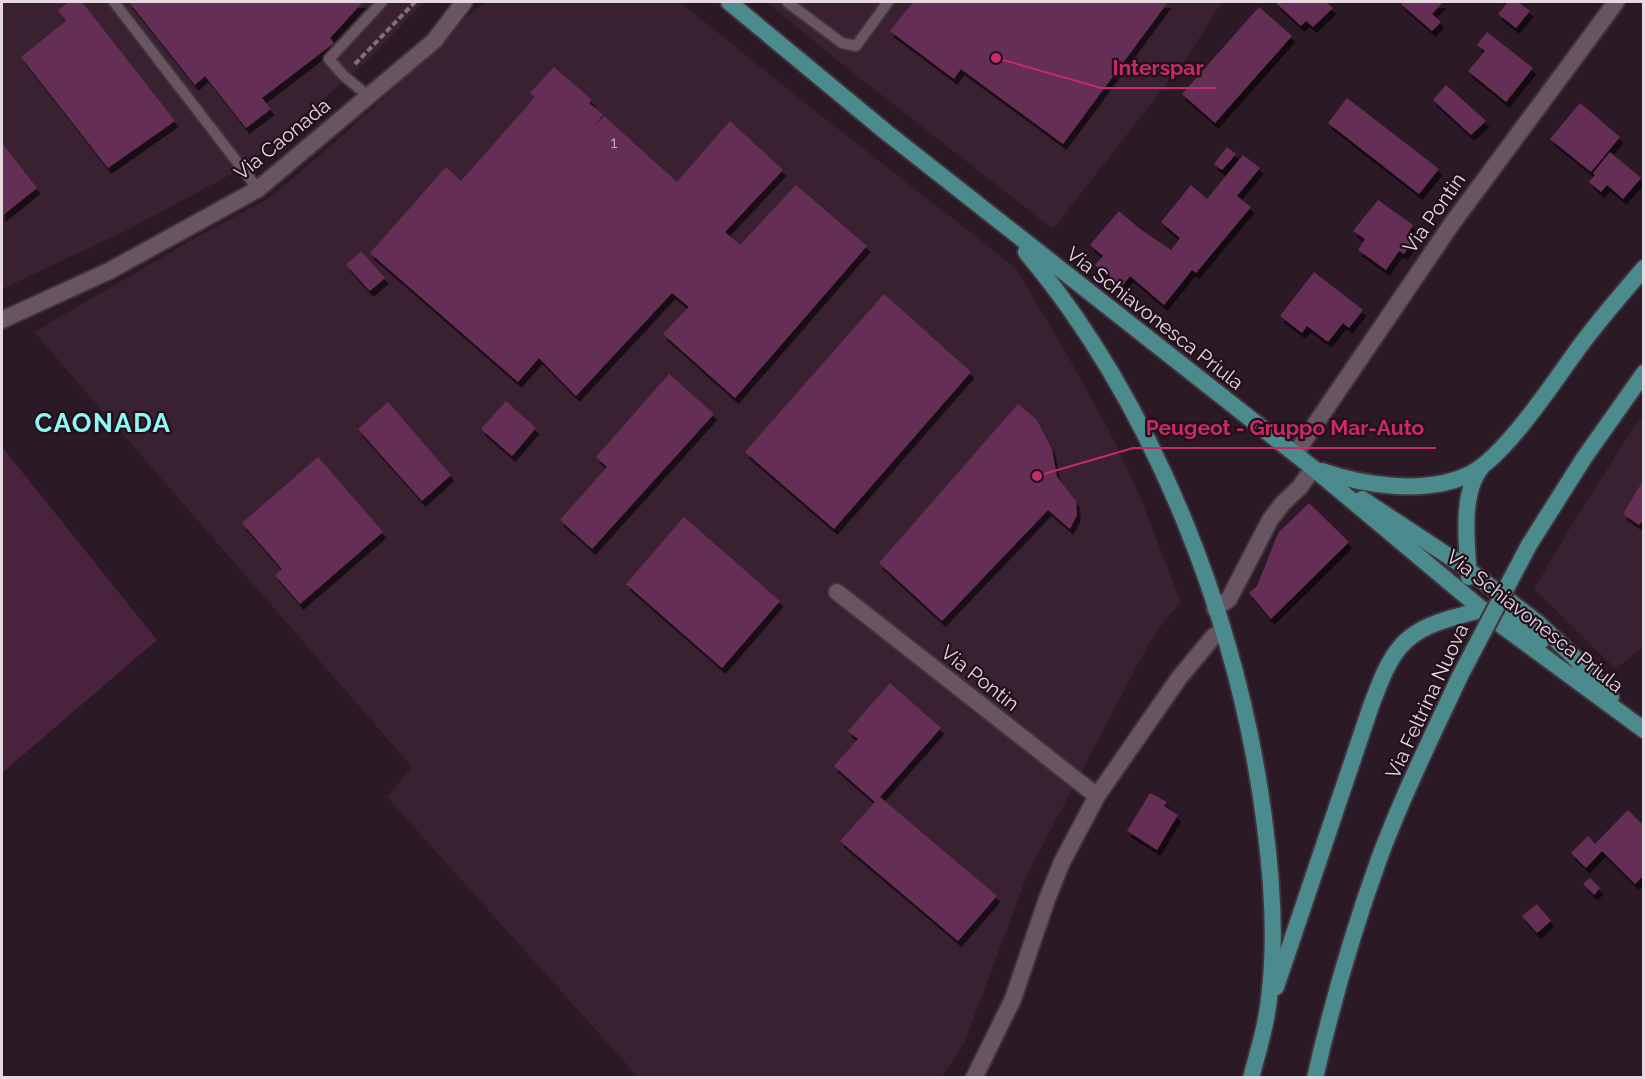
<svg xmlns="http://www.w3.org/2000/svg" width="1645" height="1079" font-family="Raleway,sans-serif">
	<defs>
		<filter id="shadow"><feDropShadow dx="3.5" dy="6" stdDeviation="0" flood-color="#0009"/></filter>
	</defs>
	<rect width="100%" height="100%" fill="#2b1925"/>
	<!-- built -->
	<g fill="#392131">
		<path d="M 2,2 L 424,2 L 370,58 L 245,167 L 125,231 L 2,289 Z"/>
		<path d="M 486,2 L 680,2 L 814,110 L 1016,268 L 1065,351 L 1113,438 L 1141,499 L 1181,603 L 1165,620 L 1147,647 L 1028,873 L 965,1041 L 942,1077 L 638,1077 L 387,797 L 412,767 L 34,332 L 202,234 L 268,199 L 340,138 L 397,86 L 455,26 Z"/>
		<path d="M 766,2 L 1222,2 L 1186,59 L 1053,229 L 847,68 Z"/>
		<path d="M 1643,416 L 1643,647 L 1616,669 L 1534,589 L 1570,528 L 1632,430 Z"/>
	</g>
	<!-- green -->
	<path fill="#49223d" d="M 2,447 L 157,640 L 2,773 Z"/>
	<!-- building -->
	<g fill="#652f55" filter="url(#shadow)">
		<path d="M 69,2 L 82,2 L 175,121 L 108,168 L 21,57 L 66,21 L 58,10 Z"/>
		<path d="M 129,2 L 363,2 L 330,38 L 334,43 L 262,98 L 271,109 L 246,128 L 205,76 L 195,85 Z"/>
		<path d="M 913,2 L 1168,2 L 1063,144 L 961,69 L 954,79 L 890,31 Z"/>
		<path d="M 1275,2 L 1326,2 L 1333,8 L 1313,27 L 1306,21 L 1301,26 Z"/>
		<path d="M 1403,2 L 1443,2 L 1432,14 L 1441,22 L 1432,31 L 1401,4 Z"/>
		<path d="M 1508,2 L 1518,2 L 1530,11 L 1516,28 L 1498,14 Z"/>
		<path d="M 1259,7 L 1292,36 L 1215,123 L 1182,94 Z"/>
		<path d="M 1487,32 L 1533,68 L 1506,102 L 1468,71 L 1485,51 L 1477,45 Z"/>
		<path d="M 554,67 L 592,100 L 589,103 L 603,115 L 594,126 L 604,116 L 677,182 L 730,121 L 783,170 L 725,232 L 740,245 L 796,185 L 867,246 L 735,398 L 663,334 L 689,307 L 672,293 L 576,396 L 539,358 L 518,382 L 370,253 L 446,167 L 461,181 L 535,97 L 530,93 Z"/>
		<path d="M 1446,85 L 1486,121 L 1471,135 L 1433,100 Z"/>
		<path d="M 1347,98 L 1439,169 L 1419,194 L 1328,123 Z"/>
		<path d="M 1580,103 L 1620,137 L 1591,172 L 1550,139 Z"/>
		<path d="M 2,143 L 37,188 L 2,216 Z"/>
		<path d="M 1227,147 L 1236,154 L 1222,170 L 1214,164 Z"/>
		<path d="M 1610,152 L 1641,178 L 1623,199 L 1607,185 L 1601,192 L 1589,182 L 1595,175 L 1593,173 Z"/>
		<path d="M 1243,155 L 1260,168 L 1237,196 L 1251,207 L 1196,273 L 1192,270 L 1164,305 L 1130,276 L 1122,286 L 1095,265 L 1103,256 L 1090,245 L 1119,211 L 1140,229 L 1171,250 L 1180,238 L 1161,222 L 1191,185 L 1207,199 Z"/>
		<path d="M 1378,200 L 1413,225 L 1408,234 L 1415,239 L 1404,254 L 1399,251 L 1386,270 L 1358,250 L 1365,239 L 1353,231 Z"/>
		<path d="M 361,251 L 385,278 L 370,291 L 346,265 Z"/>
		<path d="M 1314,272 L 1363,310 L 1349,328 L 1343,323 L 1328,342 L 1307,326 L 1302,333 L 1280,316 Z"/>
		<path d="M 884,294 L 971,372 L 834,529 L 745,452 Z"/>
		<path d="M 669,374 L 714,414 L 592,549 L 560,520 L 607,467 L 596,457 Z"/>
		<path d="M 506,401 L 536,428 L 512,456 L 481,429 Z"/>
		<path d="M 388,402 L 451,475 L 422,501 L 358,429 Z"/>
		<path d="M 1018,404 L 1037,420 L 1052,449 L 1057,477 L 1076,501 L 1077,515 L 1070,529 L 1048,510 L 942,621 L 879,563 Z"/>
		<path d="M 318,457 L 383,532 L 300,604 L 275,575 L 282,569 L 242,523 Z"/>
		<path d="M 1644,479 L 1644,519 L 1639,525 L 1623,514 Z"/>
		<path d="M 1309,503 L 1349,542 L 1271,619 L 1249,593 L 1257,586 L 1278,533 Z"/>
		<path d="M 684,517 L 780,601 L 722,668 L 626,584 Z"/>
		<path d="M 890,683 L 941,728 L 880,797 L 997,896 L 958,941 L 840,841 L 875,802 L 834,766 L 858,739 L 848,731 Z"/>
		<path d="M 1150,793 L 1167,802 L 1164,806 L 1178,815 L 1157,850 L 1127,831 Z"/>
		<path d="M 1628,810 L 1644,826 L 1644,875 L 1635,884 L 1602,851 L 1586,868 L 1571,853 L 1588,836 L 1595,844 Z"/>
		<path d="M 1590,878 L 1600,888 L 1594,895 L 1583,884 Z"/>
		<path d="M 1537,904 L 1551,921 L 1537,933 L 1522,916 Z"/>
	</g>
	<g fill="none" stroke-linecap="round" stroke-linejoin="round">
		<!-- service casing -->
		<g stroke="#41333c" stroke-width="14">
			<g id="service">
				<path d="M 114,2 L 258,189"/>
				<path d="M 787,2 L 842,43 L 856,46 L 888,2"/>
				<path d="M 368,96 L 343,75 L 329,59 L 382,2"/>
			</g>
		</g>
		<!-- minor casing -->
		<g stroke="#41333c" stroke-width="20">
			<g id="minor">
				<path d="M 2,320 L 109,271 L 258,189 L 434,41 L 464,2"/>
				<path d="M 1295,454 L 1451,225 L 1616,2"/>
				<path d="M 837,592 L 1097,796"/>
				<path d="M 1215,609 L 1229,599 L 1270,520 L 1283,503 L 1300,487 L 1313,468"/>
				<path d="M 974,1078 L 1013,999 L 1047,899 L 1062,862 L 1097,796 L 1179,678 L 1213,637 L 1222,631"/>
			</g>
		</g>
		<!-- primary casing -->
		<g stroke="#41333c" stroke-width="20">
			<g id="primary">
				<path d="M 729,2 L 886,132 L 1313,468 L 1497,622 L 1644,730"/>
				<path d="M 1026,252 C 1156,407 1240,626 1265,826 C 1272,880 1276,935 1270,989 C 1268,1019 1259,1048 1251,1078"/>
				<path d="M 1322,471 C 1365,486 1427,495 1470,474 C 1506,456 1555,380 1580,346 C 1600,319 1622,294 1644,268"/>
				<path d="M 1362,499 L 1462,565 L 1538,623 L 1576,659 L 1611,697"/>
				<path d="M 1529,545 L 1584,458 L 1644,373"/>
				<path d="M 1469,577 C 1467,546 1460,494 1481,468"/>
				<path d="M 1276,987 L 1371,706 C 1391,653 1400,631 1459,616 C 1471,612 1487,608 1500,612 C 1515,616 1529,632 1541,641"/>
				<path d="M 1315,1078 C 1332,1003 1353,931 1379,859 C 1402,797 1432,736 1460,676"/>
			</g>
		</g>
		<!-- path -->
		<path stroke="#7f707a" stroke-width="4" stroke-dasharray="6 3" stroke-linecap="butt" d="M 355,64 L 415,2"/>
		<!-- service -->
		<use href="#service" stroke="#695461" stroke-width="10"/>
		<!-- minor -->
		<use href="#minor" stroke="#695461" stroke-width="16"/>
		<!-- primary -->
		<use href="#primary" stroke="#4b8b8e" stroke-width="16"/>
		<!-- primary-bridge casing -->
		<g stroke="#41333c" stroke-width="20" stroke-linecap="butt">
			<path id="primary-bridge" d="M 1460,676 L 1529,545"/>
		</g>
		<!-- primary-bridge -->
		<use href="#primary-bridge" stroke="#4b8b8e" stroke-width="16"/>
	</g>
	<g text-anchor="middle" dominant-baseline="central" stroke-width="4.5" stroke-linejoin="round" paint-order="stroke">
		<!-- number labels -->
		<g font-size="16" fill="#c5aebd">
			<text x="614" y="142">1</text>
		</g>
		<!-- street labels -->
		<g font-size="20" fill="#e5d8e0" stroke="#21101b">
			<text transform="translate(282 139) rotate(-39)">Via Caonada</text>
			<text transform="translate(1434 213) rotate(-55)">Via Pontin</text>
			<text transform="translate(1155 318) rotate(38)">Via Schiavonesca Priula</text>
			<text transform="translate(1535 621) rotate(38)">Via Schiavonesca Priula</text>
			<text transform="translate(980 678) rotate(38)">Via Pontin</text>
			<text transform="translate(1427 701) rotate(-65)">Via Feltrina Nuova</text>
		</g>
		<!-- district labels -->
		<g font-size="26" font-weight="bold" letter-spacing="1.5" fill="#8df8f4" stroke="#21101b">
			<text x="103" y="423">CAONADA</text>
		</g>
	</g>
	<!-- callouts -->
	<path fill="none" stroke="#c62b68" stroke-width="2" d="M996 58L1101 88H1216M1037 476L1133 448H1436"/>
	<g fill="#c62b68" stroke="#21101b" stroke-width="2">
		<circle cx="996" cy="58" r="6"/>
		<circle cx="1037" cy="476" r="6"/>
	</g>
	<g font-size="21" text-anchor="middle" font-weight="bold" fill="#c62b68" stroke="#21101b" stroke-width="4.5" stroke-linejoin="round" paint-order="stroke">
		<text x="1158" y="75">Interspar</text>
		<text x="1285" y="435">Peugeot - Gruppo Mar-Auto</text>
	</g>
	<!-- border -->
	<rect width="1645" height="1079" fill="none" stroke="#e5d8e0" stroke-width="6"/>
</svg>
